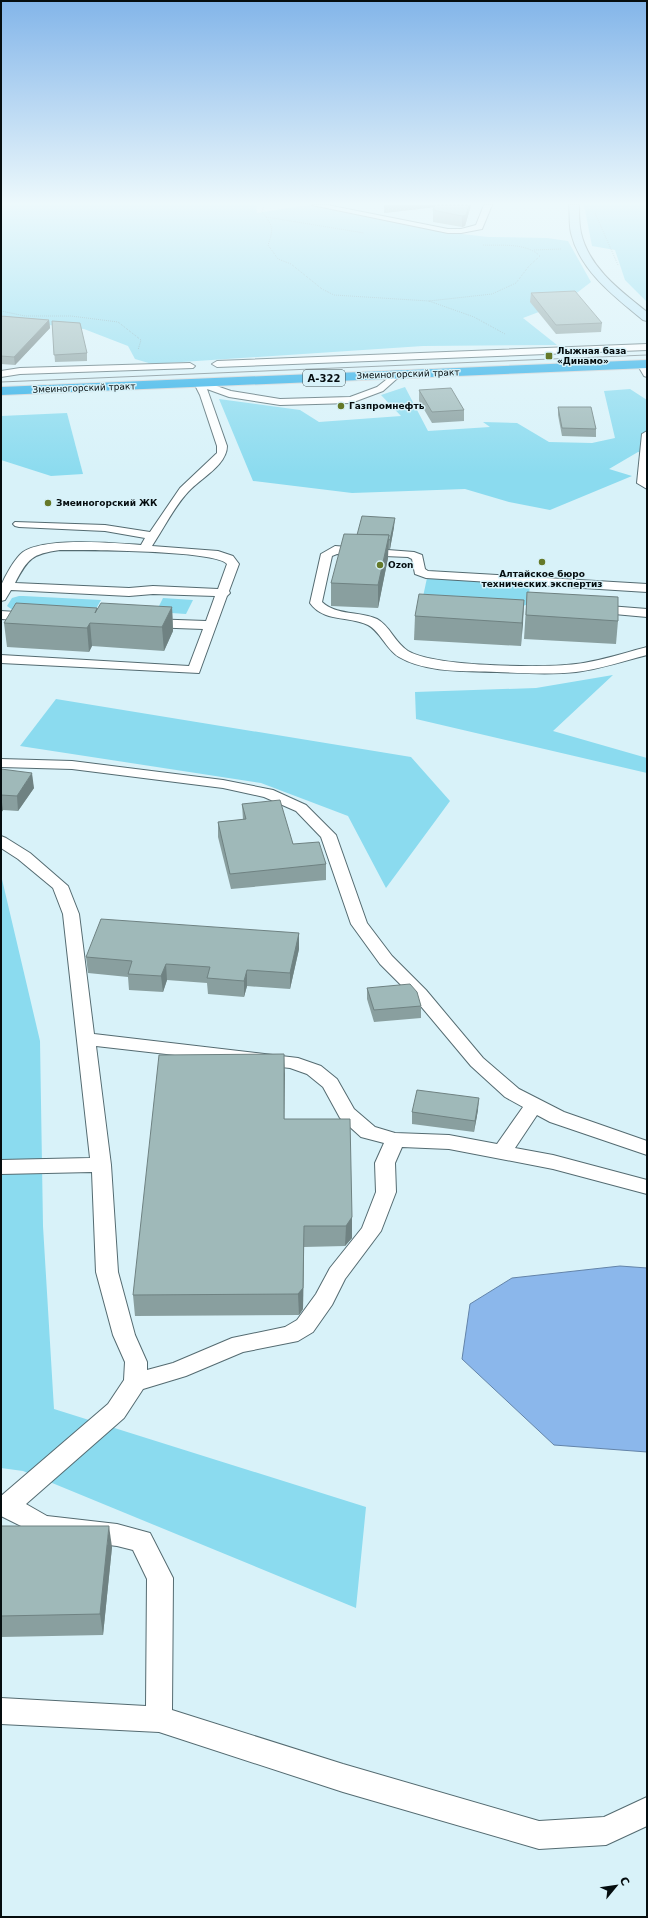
<svg xmlns="http://www.w3.org/2000/svg" width="648" height="1918" font-family="'DejaVu Sans',sans-serif">
	<rect width="100%" height="100%" fill="#d8f2f9"/>
	<!-- green -->
	<g fill="#8bdbef">
		<path d="M 1,205 L 256,205 L 257,213 L 308,205 L 445,232 L 488,237 L 547,238 L 568,241 L 591,282 L 565,302 L 523,318 L 557,345 L 423,346 L 152,364 L 135,359 L 128,346 L 84,329 L 23,322 L 1,315 Z"/>
		<path d="M 584,205 L 647,205 L 647,302 L 625,280 L 615,250 L 592,246 Z"/>
		<path d="M 405,387 L 428,431 L 490,427 L 483,422 L 517,423 L 549,442 L 592,443 L 615,438 L 604,391 L 630,389 L 647,400 L 647,453 L 638,452 L 609,469 L 632,476 L 550,510 L 509,502 L 465,489 L 352,493 L 253,481 L 219,399 L 300,410 L 319,422 L 401,416 L 381,395 Z"/>
		<path d="M 67,413 L 83,474 L 51,476 L 1,460 L 1,416 Z"/>
		<path d="M 434,577 L 525,583 L 530,585 L 528,604 L 523,606 L 421,606 L 427,578 Z"/>
		<path d="M 19,596 L 23,596 L 101,600 L 92,616 L 14,611 L 7,606 L 12,598 Z"/>
		<path d="M 163,598 L 193,600 L 186,614 L 156,612 Z"/>
		<path d="M 613,675 L 553,731 L 647,758 L 647,773 L 416,719 L 415,692 L 536,688 Z"/>
		<path d="M 56,699 L 411,757 L 450,801 L 386,888 L 348,816 L 261,783 L 20,746 Z"/>
		<path d="M 1,875 L 40,1041 L 43,1226 L 54,1409 L 366,1507 L 356,1608 L 23,1471 L 1,1468 Z"/>
	</g>
	<!-- water -->
	<path fill="#8bb7eb" stroke="#6384a9" d="M 620,1266 L 647,1268 L 647,1452 L 554,1445 L 462,1359 L 470,1304 L 512,1278 Z"/>
	<g fill="none" stroke-linecap="round" stroke-linejoin="round">
		<!-- lane casing -->
		<g stroke="#546b71" stroke-width="2">
			<g id="lane">
				<path d="M 312,205 L 327,205 L 448,229 L 461,229 L 476,225 L 484,205 L 492,205 L 482,229 L 461,233 L 448,233 Z"/>
				<path d="M 647,344 L 647,350 L 217,367 L 212,364 L 217,361 Z"/>
				<path d="M 642,361 L 647,365 L 647,377 L 644,376 L 637,364 Z"/>
				<path d="M 190,363 L 195,366 L 193,368 L 20,374 L 1,377 L 1,371 L 20,368 Z"/>
				<path d="M 396,372 L 401,375 L 383,391 L 351,403 L 280,405 L 229,397 L 207,389 L 227,446 C 227,465 201,478 188,492 C 174,507 164,528 152,546 L 218,551 L 233,556 L 239,564 L 229,591 L 230,593 L 227,596 L 199,673 L 1,663 L 1,655 L 189,666 L 203,629 L 149,627 L 143,623 L 149,619 L 206,621 L 215,596 L 153,594 L 129,596 L 11,590 L 5,600 L 1,601 C 1,596 0,590 1,586 C 5,576 15,558 23,552 C 46,537 113,543 141,545 L 145,538 L 105,531 L 19,527 L 15,526 L 13,524 L 15,522 L 105,525 L 150,532 L 180,488 L 217,453 L 217,446 L 200,395 L 194,383 L 196,381 L 202,381 L 231,391 L 280,399 L 350,397 L 377,387 ZM 60,550 C 84,550 216,550 227,564 L 218,589 L 153,586 L 129,588 L 15,583 C 28,558 32,554 60,550 Z"/>
				<path d="M 647,431 L 647,489 L 637,483 L 642,434 Z"/>
				<path d="M 335,546 L 414,552 L 422,555 L 425,569 L 428,571 L 647,584 L 647,592 L 426,578 L 415,574 L 412,559 L 408,557 L 337,554 L 332,556 L 322,602 C 337,616 360,611 377,619 C 390,626 395,643 408,651 C 435,667 543,668 576,664 C 600,661 624,653 647,647 L 647,655 C 624,661 600,669 576,672 C 550,675 524,673 497,672 C 467,671 426,673 399,657 C 386,649 380,631 368,625 C 349,616 323,622 310,603 L 321,554 Z"/>
				<path d="M 596,605 L 647,609 L 647,617 L 592,612 L 590,609 L 592,606 Z"/>
				<path d="M 1,611 L 31,613 L 37,617 L 31,621 L 1,619 Z"/>
				<path d="M 1,759 L 72,761 L 223,780 L 273,790 L 306,805 L 336,835 L 367,923 L 392,956 L 426,990 L 483,1058 L 519,1089 L 564,1112 L 647,1141 L 647,1155 L 550,1122 L 537,1115 L 515,1148 L 553,1155 L 647,1180 L 647,1194 L 553,1169 L 449,1149 L 402,1147 L 395,1163 L 396,1192 L 381,1231 L 345,1279 L 332,1305 L 313,1332 L 298,1341 L 243,1352 L 186,1376 L 143,1389 L 124,1418 L 26,1504 L 47,1516 L 117,1524 L 150,1533 L 173,1578 L 172,1710 L 343,1764 L 539,1821 L 604,1817 L 647,1797 L 647,1826 L 606,1845 L 539,1849 L 343,1792 L 159,1732 L 1,1724 L 1,1698 L 146,1706 L 147,1579 L 133,1550 L 117,1546 L 43,1537 L 1,1516 L 1,1496 L 108,1404 L 124,1380 L 125,1362 L 113,1335 L 96,1272 L 92,1172 L 1,1174 L 1,1160 L 90,1158 L 63,914 L 53,888 L 18,859 L 1,848 L 1,836 L 6,838 L 30,853 L 68,886 L 79,914 L 94,1034 L 298,1058 L 321,1066 L 337,1079 L 354,1109 L 375,1127 L 395,1133 L 449,1135 L 497,1144 L 523,1107 L 505,1097 L 471,1066 L 414,998 L 380,964 L 351,924 L 321,837 L 296,811 L 264,797 L 223,788 L 72,769 L 1,767 ZM 96,1046 L 290,1068 L 307,1074 L 323,1087 L 340,1118 L 361,1137 L 384,1143 L 375,1163 L 376,1192 L 362,1228 L 330,1268 L 316,1294 L 297,1320 L 285,1327 L 232,1338 L 173,1363 L 147,1370 L 147,1362 L 135,1335 L 118,1272 L 111,1165 Z"/>
			</g>
		</g>
		<!-- secondary casing -->
		<g stroke="#546b71" stroke-width="2">
			<path id="secondary" d="M 569,205 L 579,205 C 579,214 579,224 581,233 C 589,268 621,291 647,312 L 647,321 L 643,320 C 615,297 580,271 571,233 C 569,224 570,214 569,205 Z"/>
		</g>
		<!-- highway casing -->
		<g stroke="#d2d3d4" stroke-width="2">
			<path id="highway" d="M 647,360 L 647,368 L 1,395 L 1,387 Z"/>
		</g>
		<!-- path -->
		<g stroke="#77888d" stroke-width="1" stroke-dasharray="0.5 1.5" stroke-linecap="butt">
			<path d="M 264,205 L 262,212 C 273,226 274,228 268,245 L 278,259 L 291,264 L 322,289 L 334,295 L 429,301 L 492,294 L 516,283 L 529,266 L 540,256 C 525,242 501,246 482,245"/>
			<path d="M 595,213 L 618,265"/>
			<path d="M 266,217 L 364,233"/>
			<path d="M 534,250 L 561,249"/>
			<path d="M 429,301 L 474,317 L 505,334"/>
			<path d="M 1,311 L 25,316 L 71,316 L 118,322 L 141,340 L 138,350"/>
		</g>
		<!-- lane -->
		<use href="#lane" fill="#fff" fill-rule="evenodd"/>
		<!-- secondary -->
		<use href="#secondary" fill="#bde6f8" fill-rule="evenodd"/>
		<!-- highway -->
		<use href="#highway" fill="#24abe6" fill-rule="evenodd"/>
		<!-- tram -->
		<path stroke="#708186" stroke-width="1" d="M 1,382 L 647,355"/>
	</g>
	<!-- wall -->
	<g fill="#899f9f">
		<path d="M 384,205 L 471,205 L 465,226 L 462,227 L 433,222 L 433,210 L 434,207 L 384,213 Z"/>
		<path d="M 531,293 L 602,323 L 601,332 L 556,334 L 530,302 Z"/>
		<path d="M 1,316 L 49,320 L 50,328 L 15,365 L 1,364 Z"/>
		<path d="M 52,321 L 87,353 L 87,361 L 55,362 Z"/>
		<path d="M 419,390 L 464,410 L 464,421 L 432,423 L 419,401 Z"/>
		<path d="M 558,407 L 596,429 L 596,437 L 562,436 L 558,415 Z"/>
		<path d="M 394,527 L 390,549 L 388,549 L 388,558 L 378,608 L 331,606 L 331,583 L 357,535 Z"/>
		<path d="M 527,592 L 618,621 L 616,644 L 524,639 Z"/>
		<path d="M 524,600 L 521,646 L 414,640 L 415,616 Z"/>
		<path d="M 172,607 L 173,631 L 164,651 L 92,646 L 89,652 L 7,647 L 4,623 L 97,608 Z"/>
		<path d="M 1,769 L 34,788 L 18,811 L 3,810 L 1,813 Z"/>
		<path d="M 242,804 L 293,844 L 326,864 L 326,880 L 231,889 L 218,837 L 218,822 L 243,820 Z"/>
		<path d="M 299,933 L 299,949 L 290,989 L 247,986 L 244,997 L 208,994 L 207,983 L 167,980 L 163,992 L 129,990 L 128,977 L 88,973 L 86,957 Z"/>
		<path d="M 367,988 L 421,1006 L 421,1018 L 374,1022 L 367,999 Z"/>
		<path d="M 284,1054 L 284,1119 L 352,1217 L 352,1238 L 345,1246 L 304,1247 L 303,1309 L 299,1315 L 135,1316 L 133,1295 Z"/>
		<path d="M 478,1110 L 474,1132 L 412,1124 L 412,1112 Z"/>
		<path d="M 1,1526 L 112,1547 L 103,1635 L 1,1637 Z"/>
	</g>
	<!-- shaded-wall -->
	<g fill="#6f8282">
		<path d="M 384,205 L 437,205 L 437,207 L 384,213 Z"/>
		<path d="M 469,205 L 471,205 L 465,226 L 462,227 L 462,216 Z"/>
		<path d="M 49,320 L 50,328 L 15,365 L 14,357 Z"/>
		<path d="M 395,518 L 394,527 L 390,549 L 390,540 Z"/>
		<path d="M 389,535 L 388,558 L 378,608 L 378,585 Z"/>
		<path d="M 524,600 L 523,624 L 521,646 L 522,623 Z"/>
		<path d="M 172,607 L 173,631 L 164,651 L 162,627 Z"/>
		<path d="M 90,623 L 92,646 L 89,652 L 87,628 Z"/>
		<path d="M 32,773 L 34,788 L 18,811 L 17,796 Z"/>
		<path d="M 1,795 L 3,810 L 1,813 Z"/>
		<path d="M 299,933 L 299,949 L 290,989 L 290,973 Z"/>
		<path d="M 166,964 L 167,980 L 163,992 L 161,976 Z"/>
		<path d="M 247,970 L 247,986 L 244,997 L 244,981 Z"/>
		<path d="M 284,1054 L 285,1074 L 284,1139 Z"/>
		<path d="M 479,1098 L 478,1110 L 474,1132 L 475,1121 Z"/>
		<path d="M 352,1217 L 352,1238 L 345,1246 L 346,1226 Z"/>
		<path d="M 304,1226 L 303,1309 L 299,1315 L 298,1294 Z"/>
		<path d="M 109,1526 L 112,1547 L 103,1635 L 100,1614 Z"/>
	</g>
	<!-- building -->
	<g fill="#9fb9b9" stroke="#6f8282">
		<path d="M 435,205 L 469,205 L 466,215 L 462,216 L 433,210 Z"/>
		<path d="M 575,291 L 602,323 L 556,325 L 531,293 Z"/>
		<path d="M 1,316 L 49,320 L 14,357 L 1,356 Z"/>
		<path d="M 52,321 L 80,323 L 87,353 L 54,355 Z"/>
		<path d="M 451,388 L 464,410 L 432,412 L 419,390 Z"/>
		<path d="M 558,407 L 591,407 L 596,429 L 562,428 Z"/>
		<path d="M 362,516 L 395,518 L 390,540 L 388,539 L 389,535 L 357,535 Z"/>
		<path d="M 344,534 L 389,535 L 378,585 L 331,583 Z"/>
		<path d="M 527,592 L 618,597 L 618,621 L 526,615 Z"/>
		<path d="M 419,594 L 524,600 L 522,623 L 415,616 Z"/>
		<path d="M 16,603 L 97,608 L 95,613 L 101,603 L 172,607 L 162,627 L 90,623 L 87,628 L 4,623 Z"/>
		<path d="M 1,769 L 32,773 L 17,796 L 1,795 Z"/>
		<path d="M 280,800 L 293,844 L 319,842 L 326,864 L 230,874 L 218,822 L 246,819 L 242,804 Z"/>
		<path d="M 101,919 L 299,933 L 290,973 L 247,970 L 244,981 L 207,978 L 210,967 L 166,964 L 161,976 L 128,974 L 132,961 L 86,957 Z"/>
		<path d="M 410,984 L 417,992 L 421,1006 L 374,1010 L 367,988 Z"/>
		<path d="M 284,1054 L 284,1119 L 350,1119 L 352,1217 L 346,1226 L 304,1226 L 303,1288 L 298,1294 L 133,1295 L 159,1055 Z"/>
		<path d="M 417,1090 L 479,1098 L 475,1121 L 412,1112 Z"/>
		<path d="M 1,1526 L 109,1526 L 100,1614 L 1,1616 Z"/>
	</g>
	<!-- sky -->
	<linearGradient id="sky" x2="0" y2="1"><stop stop-color="#83b5e9"/><stop offset="0.43" stop-color="#edf9fc"/><stop offset="1" stop-color="#edf9fc" stop-opacity="0"/></linearGradient>
	<rect width="648" height="474" fill="url(#sky)"/>
	<!-- markers -->
	<g fill="#657929" stroke="#d8f2f9" stroke-width="1.5">
		<rect x="545" y="352" width="8" height="8" rx="2"/>
		<circle cx="341" cy="406" r="4"/>
		<circle cx="48" cy="503" r="4"/>
		<circle cx="542" cy="562" r="4"/>
		<circle cx="380" cy="565" r="4"/>
	</g>
	<g text-anchor="middle" dominant-baseline="central" stroke-width="3" stroke-linejoin="round" paint-order="stroke">
		<!-- far-poi labels -->
		<g font-size="9" font-weight="bold" fill="#050d0f" stroke="#d8f2f9" text-anchor="start">
			<text x="557" y="351">Лыжная база<tspan x="557" dy="10">«Динамо»</tspan></text>
			<text x="349" y="406">Газпромнефть</text>
			<text x="56" y="503">Змеиногорский ЖК</text>
			<text x="388" y="565">Ozon</text>
			<text x="542" y="574" text-anchor="middle">Алтайское бюро<tspan x="542" dy="10">технических экспертиз</tspan></text>
		</g>
		<!-- far-street labels -->
		<g font-size="9" fill="#050d0f" stroke="#d8f2f9">
			<text transform="translate(408 374) rotate(-2)">Змеиногорский тракт</text>
			<text transform="translate(84 388) rotate(-2)">Змеиногорский тракт</text>
		</g>
		<!-- shield labels -->
		<rect fill="#d8f2f9" stroke="#445255" stroke-width="1" x="303" y="370" width="42" height="16" rx="3"/>
		<g font-size="10" font-weight="bold" fill="#050d0f">
			<text x="324" y="378">А-322</text>
		</g>
	</g>
	<!-- border -->
	<rect width="648" height="1918" fill="none" stroke="#050d0f" stroke-width="4"/>
	<!-- north arrow -->
	<g transform="translate(616 1886) rotate(61)" stroke="#d8f2f9" stroke-width="3" paint-order="stroke">
	<path d="M0-3L7 15L0 10L-7 15Z" fill="#050d0f"/>
	<text y="-6" font-size="11" font-weight="bold" text-anchor="middle" fill="#050d0f">С</text>
	</g>
</svg>
